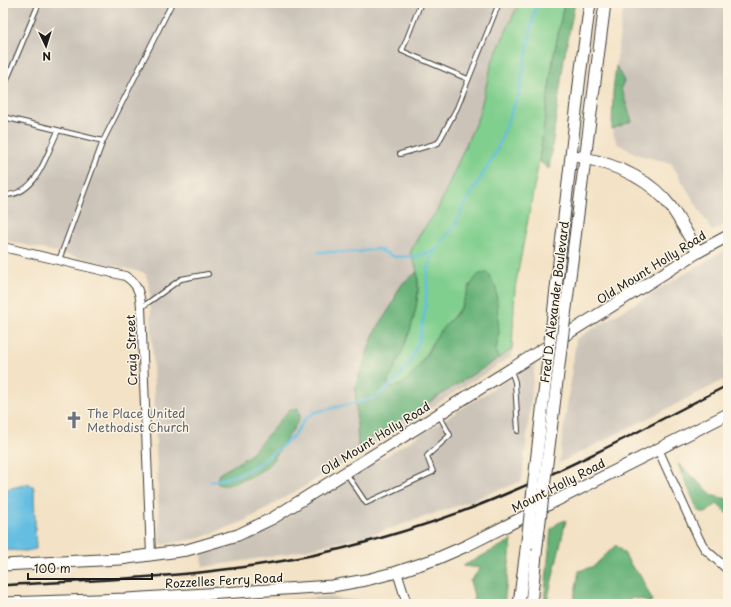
<svg xmlns="http://www.w3.org/2000/svg" width="731" height="607" font-family="'Playpen Sans',sans-serif">
	<rect width="100%" height="100%" fill="#fcf5e5"/>
	<filter id="ink" filterUnits="userSpaceOnUse"><feTurbulence type="fractalNoise" baseFrequency=".025" numOctaves="2"/><feDisplacementMap in="SourceGraphic" scale="8" xChannelSelector="R" yChannelSelector="G"/><feConvolveMatrix kernelMatrix="1 2 1 2 8 2 1 2 1" color-interpolation-filters="sRGB"/></filter>
	<filter id="wash" filterUnits="userSpaceOnUse"><feTurbulence type="fractalNoise" baseFrequency=".012" numOctaves="4" result="noise"/><feDisplacementMap in="SourceGraphic" scale="16" xChannelSelector="R" yChannelSelector="G"/><feGaussianBlur stdDeviation="0.9" result="paint"/><feColorMatrix in="noise" values="0 0 0 0 0 0 0 0 0 0 0 0 0 0 0 0 0 1.4 0 .05"/><feComposite in="paint" operator="in"/></filter>
	<g filter="url(#wash)">
		<rect width="100%" height="100%" fill="#f3e2c5"/>
		<!-- industrial -->
		<g fill="#cbc3b8">
			<path d="M 3,3 L 564,3 L 553,60 L 539,161 L 515,288 L 512,356 L 347,461 L 245,521 L 200,538 L 160,545 L 150,288 L 145,273 L 3,240 Z"/>
			<path d="M 626,3 L 728,3 L 728,224 L 712,231 L 671,163 L 639,155 L 618,144 L 613,133 L 613,92 L 622,15 Z"/>
			<path d="M 728,248 L 728,378 L 559,463 L 576,339 Z"/>
			<path d="M 535,363 L 522,481 L 457,506 L 370,535 L 281,555 L 203,567 L 202,555 L 247,541 L 267,530 Z"/>
			<path d="M 324,597 L 355,600 L 367,604 L 221,604 Z"/>
		</g>
		<!-- green -->
		<path fill="#81cf8e" stroke="#4e7655" d="M 519,3 L 564,3 L 553,60 L 539,161 L 515,288 L 512,349 L 499,358 L 496,350 L 499,332 L 470,284 C 466,293 463,305 457,312 C 449,323 439,331 432,343 C 422,359 412,389 389,387 L 388,381 C 404,351 425,302 416,267 C 415,262 412,258 410,253 L 420,234 L 437,211 L 479,115 L 492,62 Z"/>
		<!-- forest -->
		<g fill="#68b279" stroke="#42674a">
			<path d="M 564,3 L 575,3 L 564,59 L 549,169 L 539,161 L 553,60 Z"/>
			<path d="M 616,66 L 624,81 L 621,88 L 632,121 L 612,129 L 613,92 Z"/>
			<path d="M 417,272 C 422,309 405,348 388,381 L 389,387 C 413,389 429,346 441,330 C 446,323 453,319 458,312 C 467,299 466,288 479,274 L 488,273 L 496,288 L 499,332 L 496,350 L 499,358 L 358,447 L 355,388 L 374,333 L 393,303 L 397,292 L 403,283 Z"/>
			<path d="M 298,408 L 300,417 C 296,426 290,433 285,441 C 271,466 264,472 237,482 C 229,485 223,488 216,482 L 219,474 L 249,456 L 290,409 Z"/>
			<path d="M 678,464 L 714,496 L 728,499 L 728,514 L 717,504 L 706,513 L 698,511 Z"/>
			<path d="M 566,520 L 547,602 L 544,603 L 551,529 L 558,523 Z"/>
			<path d="M 512,540 L 504,604 L 472,604 L 474,596 L 470,581 L 481,568 L 463,566 Z"/>
			<path d="M 616,545 L 624,553 L 634,570 L 640,575 L 652,600 L 650,603 L 640,599 L 632,598 L 623,604 L 573,604 L 579,571 L 594,566 Z"/>
		</g>
		<!-- water -->
		<path fill="#64bee1" stroke="#406d7e" d="M 28,484 L 33,486 L 34,489 L 36,549 L 26,551 L 3,550 L 3,490 Z"/>
		<g fill="none" stroke-linecap="round" stroke-linejoin="round">
			<!-- stream -->
			<g stroke="#64bee1" stroke-width="2.5">
				<path d="M 319,252 L 357,252 L 377,249 L 395,257 L 417,256 L 435,251"/>
				<path d="M 211,482 L 240,474 L 255,466 L 281,447 L 294,435 L 305,419 L 315,412 L 372,399 L 383,392 L 397,379 L 409,363 L 419,341 L 425,311 L 428,268 L 435,251 L 457,222 L 463,207 L 496,152 L 519,93 L 536,3"/>
			</g>
		</g>
	</g>
	<g filter="url(#ink)">
		<g fill="none" stroke-linecap="round" stroke-linejoin="round">
			<!-- lane casing -->
			<g stroke="#3c3a35" stroke-width="6">
				<g id="lane">
					<path d="M 417,3 L 420,5 L 402,51 L 468,79"/>
					<path d="M 3,89 L 39,3"/>
					<path d="M 3,117 L 103,141"/>
					<path d="M 400,154 L 438,143 L 457,108 L 499,3"/>
					<path d="M 3,195 C 37,196 45,157 58,131"/>
					<path d="M 59,260 L 103,141 L 172,3"/>
					<path d="M 142,307 L 181,279 L 208,274"/>
					<path d="M 511,370 L 515,382 L 518,431"/>
					<path d="M 346,473 L 366,503 L 433,472 L 427,456 L 450,435 L 439,415"/>
				</g>
			</g>
			<!-- street casing -->
			<g stroke="#3c3a35" stroke-width="10">
				<g id="street">
					<path d="M 3,247 L 125,276 C 138,284 140,293 141,307 L 151,555"/>
					<path d="M 658,449 L 699,539 L 705,549 L 728,570"/>
					<path d="M 397,572 L 407,604"/>
				</g>
			</g>
			<!-- secondary casing -->
			<g stroke="#3c3a35" stroke-width="13">
				<g id="secondary">
					<path d="M 580,157 C 614,164 650,178 671,207 C 681,221 689,237 698,252"/>
					<path d="M 565,316 L 605,3"/>
					<path d="M 552,324 L 580,76 L 590,3"/>
					<path d="M 3,565 L 120,559 L 187,550 L 238,535 L 273,518 L 698,252 L 728,236"/>
					<path d="M 3,603 L 127,599 L 332,586 L 366,580 L 397,572 L 436,559 L 466,546 L 728,414"/>
					<path d="M 519,604 L 526,550"/>
					<path d="M 531,604 L 537,545"/>
				</g>
			</g>
			<!-- lane -->
			<use href="#lane" stroke="#fff" stroke-width="4"/>
			<!-- street -->
			<use href="#street" stroke="#fff" stroke-width="8"/>
			<!-- secondary -->
			<use href="#secondary" stroke="#fff" stroke-width="11"/>
			<!-- rail -->
			<path stroke="#1c1c1c" stroke-width="2.5" d="M 3,585 C 128,579 254,575 374,540 C 420,527 465,512 508,493 C 583,462 656,422 728,385"/>
			<!-- secondary-bridge casing -->
			<g stroke="#3c3a35" stroke-width="13" stroke-linecap="butt">
				<g id="secondary-bridge">
					<path d="M 537,545 L 565,316"/>
					<path d="M 526,550 L 552,324"/>
				</g>
			</g>
			<!-- secondary-bridge -->
			<use href="#secondary-bridge" stroke="#fff" stroke-width="11"/>
		</g>
	</g>
	<!-- icons -->
	<defs>
		<g id="church-bare" transform="scale(1.38)"><path d="M-1.2-6h2.4v3.5h3.3v2.4h-3.3V6h-2.4V-.1h-3.3v-2.4h3.3Z" fill="#6b7280" stroke="#fcf5e5" stroke-width="2.5" paint-order="stroke"/></g>
	</defs>
	<g fill-rule="evenodd">
		<use href="#church-bare" x="74" y="420"/>
	</g>
	<g text-anchor="middle" dominant-baseline="central" stroke-width="3" stroke-linejoin="round" paint-order="stroke">
		<!-- street labels -->
		<g font-size="12" fill="#1c1c1c" stroke="#fcf5e5">
			<text transform="translate(651 267) rotate(-32)">Old Mount Holly Road</text>
			<text transform="translate(554 302) rotate(-83)">Fred D. Alexander Boulevard</text>
			<text transform="translate(131 350) rotate(-92)">Craig Street</text>
			<text transform="translate(375 438) rotate(-32)">Old Mount Holly Road</text>
			<text transform="translate(558 485) rotate(-27)">Mount Holly Road</text>
			<text transform="translate(224 580) rotate(-3)">Rozzelles Ferry Road</text>
		</g>
		<!-- worship labels -->
		<g font-size="12" fill="#5b616d" stroke="#fcf5e5" text-anchor="start">
			<text x="87" y="413">The Place United<tspan x="87" dy="14">Methodist Church</tspan></text>
		</g>
	</g>
	<!-- margin -->
	<rect width="731" height="607" fill="none" stroke="#fcf5e5" stroke-width="16"/>
	<!-- north arrow -->
	<g transform="translate(46 46) rotate(176)" stroke="#fcf5e5" stroke-width="3" paint-order="stroke">
	<path d="M0-3L7 15L0 10L-7 15Z" fill="#1c1c1c"/>
	<text y="-6" font-size="11" font-weight="bold" text-anchor="middle" fill="#1c1c1c">N</text>
	</g>
	<!-- scale -->
	<path d="M28 573v6h124v-6" fill="none" stroke="#1c1c1c" stroke-width="2"/>
	<text x="34" y="573" font-size="12" fill="#1c1c1c" stroke="#fcf5e5" stroke-width="3" paint-order="stroke">100 m</text>
</svg>
